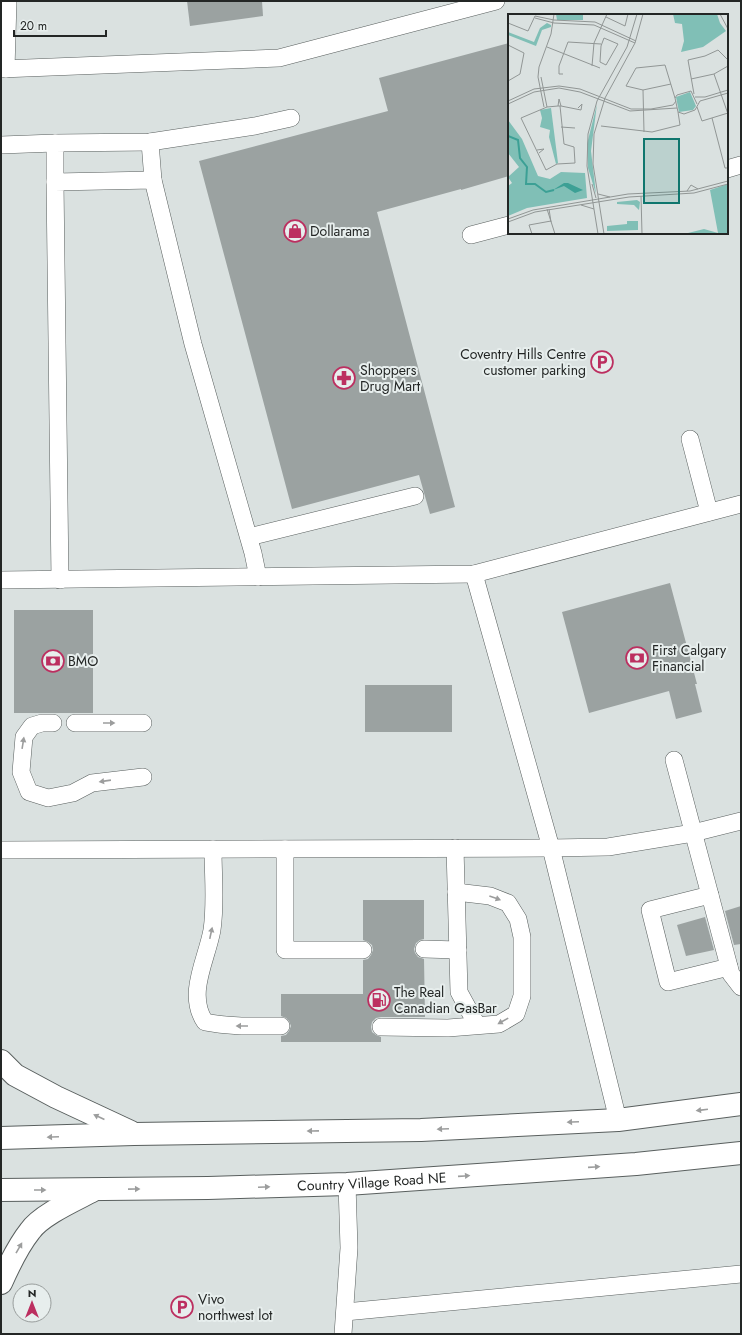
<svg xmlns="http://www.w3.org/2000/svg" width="742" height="1335" font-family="Jost,sans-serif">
	<rect width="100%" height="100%" fill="#dae1e0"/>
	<!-- building -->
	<g fill="#9ba2a1">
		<path d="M 187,1 L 262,1 L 263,16 L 190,26 Z"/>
		<path d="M 509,43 L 509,176 L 461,190 L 461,189 L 377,212 L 455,507 L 430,514 L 419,475 L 292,509 L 199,161 L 388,111 L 379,78 Z"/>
		<path d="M 670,583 L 697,684 L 695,684 L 702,712 L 676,719 L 669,691 L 589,713 L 562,612 Z"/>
		<rect x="14" y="610" width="79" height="103"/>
		<rect x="365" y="685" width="87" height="47"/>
		<path d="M 363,900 L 424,900 L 424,939 L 420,940 L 416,943 L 414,949 L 415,953 L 418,957 L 424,959 L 425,1017 L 381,1017 L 376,1018 L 372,1022 L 371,1027 L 372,1032 L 376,1035 L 381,1037 L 381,1042 L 281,1042 L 281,1036 L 286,1035 L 289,1031 L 291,1026 L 289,1021 L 286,1018 L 281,1016 L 281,994 L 363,994 L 363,960 L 368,959 L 371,955 L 373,950 L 372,945 L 368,942 L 363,940 Z"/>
		<path d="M 741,906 L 741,944 L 734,945 L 725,911 Z"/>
		<path d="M 705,917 L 714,950 L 686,956 L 677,925 Z"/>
	</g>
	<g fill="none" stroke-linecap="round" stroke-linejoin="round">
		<!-- lane casing -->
		<g stroke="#595f5e" stroke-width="18">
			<g id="lane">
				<path d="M 1,69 L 279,58 L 496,1"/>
				<path d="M 6,69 L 8,1"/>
				<path d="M 150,142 L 153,180"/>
				<path d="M 1,145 L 55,143"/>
				<path d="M 727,169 L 741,165"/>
				<path d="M 55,182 L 55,143 L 150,142 L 255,126 L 291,118"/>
				<path d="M 471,235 L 509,225"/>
				<path d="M 690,439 L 709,512"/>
				<path d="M 249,537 L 415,496"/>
				<path d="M 474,574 L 551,848 L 618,1120"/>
				<path d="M 1,580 L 474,574 L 741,504"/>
				<path d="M 60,580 L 55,182 L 153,180 L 193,344 L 253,553 L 258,577"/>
				<path d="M 53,723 L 42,723 L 32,726 L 24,737 L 21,772 L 29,792 L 48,798 L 73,793 L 92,783 L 143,777"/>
				<path d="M 75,723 L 143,723"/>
				<path d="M 674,760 L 731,974 L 741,987"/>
				<path d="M 455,848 L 459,992 L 477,1025"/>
				<path d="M 213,849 C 213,876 216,903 212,930 C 207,959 186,994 205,1022 C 230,1027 256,1026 281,1026"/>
				<path d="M 285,849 L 285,950 L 363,950"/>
				<path d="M 1,850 L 551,848 L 608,847 L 693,833 L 741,821"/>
				<path d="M 710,895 L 650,910 L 668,982 L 729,967"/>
				<path d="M 424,949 L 458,950"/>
				<path d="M 381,1027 L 448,1028 L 499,1024 L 516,1014 L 522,996 L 522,937 L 518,919 L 508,903 L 490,896 L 456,892"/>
				<path d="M 345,1312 L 741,1274"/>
				<path d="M 343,1334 L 349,1248 L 347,1184"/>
			</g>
		</g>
		<!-- secondary casing -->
		<g stroke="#595f5e" stroke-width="24">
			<g id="secondary">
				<path d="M 1,1061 L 15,1075 L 56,1097 L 131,1132"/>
				<path d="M 1,1138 L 134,1134 L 421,1130 L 618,1120 L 741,1104"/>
				<path id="s1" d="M 1,1190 L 208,1188 L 347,1184 L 636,1164 L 741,1153"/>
				<path d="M 1,1283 C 9,1265 18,1246 30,1231 C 41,1215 75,1200 92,1191"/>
			</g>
		</g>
		<!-- lane -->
		<use href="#lane" stroke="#fff" stroke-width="17"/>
		<!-- secondary -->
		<use href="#secondary" stroke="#fff" stroke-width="22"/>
	</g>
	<!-- one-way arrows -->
	<defs><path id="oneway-solid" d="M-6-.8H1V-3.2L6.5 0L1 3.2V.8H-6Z"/></defs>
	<g fill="#9c9d9d">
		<use href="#oneway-solid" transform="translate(109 723)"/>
		<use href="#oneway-solid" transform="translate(23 743) rotate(-81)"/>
		<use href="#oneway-solid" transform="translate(105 781) rotate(172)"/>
		<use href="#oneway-solid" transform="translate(495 898) rotate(20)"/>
		<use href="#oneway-solid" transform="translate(211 933) rotate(-78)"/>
		<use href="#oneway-solid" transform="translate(503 1021) rotate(151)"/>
		<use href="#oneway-solid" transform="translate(242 1026) rotate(-180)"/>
		<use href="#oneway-solid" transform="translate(702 1110) rotate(173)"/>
		<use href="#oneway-solid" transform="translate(99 1117) rotate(-155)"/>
		<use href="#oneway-solid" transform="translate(573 1122) rotate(177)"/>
		<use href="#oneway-solid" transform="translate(443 1129) rotate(177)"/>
		<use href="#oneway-solid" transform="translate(313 1131) rotate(179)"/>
		<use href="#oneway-solid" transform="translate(53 1137) rotate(178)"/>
		<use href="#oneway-solid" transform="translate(594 1167) rotate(-4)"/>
		<use href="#oneway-solid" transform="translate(464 1176) rotate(-4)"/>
		<use href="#oneway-solid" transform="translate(264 1187) rotate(-2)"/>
		<use href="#oneway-solid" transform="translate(134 1189) rotate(-1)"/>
		<use href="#oneway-solid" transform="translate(40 1190)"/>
		<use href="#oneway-solid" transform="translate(19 1248) rotate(-60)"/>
	</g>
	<!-- icons -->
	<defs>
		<g id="shop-ring" transform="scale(1.15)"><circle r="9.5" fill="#e7eeed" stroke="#bc2f60" stroke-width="1.5"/><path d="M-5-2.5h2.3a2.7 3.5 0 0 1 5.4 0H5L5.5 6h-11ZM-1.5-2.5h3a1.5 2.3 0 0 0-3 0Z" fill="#bc2f60"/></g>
		<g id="parking-ring" transform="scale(1.15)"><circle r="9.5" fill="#e7eeed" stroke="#bc2f60" stroke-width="1.5"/><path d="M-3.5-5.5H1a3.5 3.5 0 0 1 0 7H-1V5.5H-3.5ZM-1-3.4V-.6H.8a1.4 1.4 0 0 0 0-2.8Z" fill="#bc2f60"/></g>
		<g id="pharmacy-ring" transform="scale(1.15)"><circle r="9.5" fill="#e7eeed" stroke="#bc2f60" stroke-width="1.5"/><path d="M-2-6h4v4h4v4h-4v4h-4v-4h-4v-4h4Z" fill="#bc2f60"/></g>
		<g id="bank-ring" transform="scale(1.15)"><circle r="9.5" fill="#e7eeed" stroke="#bc2f60" stroke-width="1.5"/><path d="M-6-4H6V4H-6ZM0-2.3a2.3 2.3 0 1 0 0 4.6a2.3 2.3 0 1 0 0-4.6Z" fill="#bc2f60"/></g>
		<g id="fuel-ring" transform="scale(1.15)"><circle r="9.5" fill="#e7eeed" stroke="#bc2f60" stroke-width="1.5"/><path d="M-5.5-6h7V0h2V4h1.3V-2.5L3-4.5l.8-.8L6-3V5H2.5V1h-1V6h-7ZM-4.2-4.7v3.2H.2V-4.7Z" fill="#bc2f60"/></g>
	</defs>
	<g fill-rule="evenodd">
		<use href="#shop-ring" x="295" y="231"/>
		<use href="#parking-ring" x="602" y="362"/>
		<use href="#pharmacy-ring" x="344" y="378"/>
		<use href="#bank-ring" x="637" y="658"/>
		<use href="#bank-ring" x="53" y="661"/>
		<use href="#fuel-ring" x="379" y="1000"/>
		<use href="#parking-ring" x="182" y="1307"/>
	</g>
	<g text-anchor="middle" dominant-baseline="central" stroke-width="4" stroke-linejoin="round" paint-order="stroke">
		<!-- poi labels -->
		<g font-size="14" fill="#232625" stroke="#e7eeed" text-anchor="start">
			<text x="310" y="231">Dollarama</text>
			<text x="586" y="354" text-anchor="end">Coventry Hills Centre<tspan x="586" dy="16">customer parking</tspan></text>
			<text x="360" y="370">Shoppers<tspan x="360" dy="16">Drug Mart</tspan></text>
			<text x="652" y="650">First Calgary<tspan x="652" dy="16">Financial</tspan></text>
			<text x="68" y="661">BMO</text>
			<text x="394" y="992">The Real<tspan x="394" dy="16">Canadian GasBar</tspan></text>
			<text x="198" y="1299">Vivo<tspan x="198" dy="16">northwest lot</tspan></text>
		</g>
		<!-- street labels -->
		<g font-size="14" fill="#232625" stroke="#e7eeed">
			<text stroke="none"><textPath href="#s1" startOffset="371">Country Village Road NE</textPath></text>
		</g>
	</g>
	<!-- overview -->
	<g transform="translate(508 14)">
		<rect width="220" height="220" fill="#dae1e0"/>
		<path d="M 48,0 L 75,0 L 75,6 L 49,6 ZM 165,0 L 209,0 L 212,9 L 218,17 L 195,33 L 173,38 L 176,27 L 174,10 L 167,9 ZM 39,9 L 43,11 L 43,13 L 34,16 L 28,32 L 0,21 L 0,18 L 26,28 L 32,14 ZM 182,78 L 188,92 L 185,96 L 171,98 L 168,83 ZM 89,90 L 83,137 L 88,180 L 80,154 L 79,130 ZM 43,94 L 50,149 L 48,150 L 41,123 L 42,116 L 32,113 L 34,104 L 32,96 ZM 0,106 L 14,125 L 30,162 L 42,165 L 53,158 L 77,159 L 79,184 L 19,194 L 0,202 L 0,172 L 4,169 L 0,163 L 11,153 L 0,139 ZM 220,170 L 220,220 L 176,220 L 196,215 L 210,219 L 202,176 ZM 129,186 L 132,188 L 131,196 L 126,191 L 109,190 L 109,188 ZM 119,207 L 130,207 L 130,216 L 99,217 L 99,212 L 119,210 Z" fill="#80bfb6"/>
		<path d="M 56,169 L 60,169 L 75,176 L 67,179 L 56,172 L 45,176 Z" fill="#3ca095"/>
		<path fill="none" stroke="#3ca095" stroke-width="2" d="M 0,122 L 10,126 L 12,144 L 19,153 L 18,170 L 27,170 L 38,178 L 46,176"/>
		<path fill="none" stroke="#919695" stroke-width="1" d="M 212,0 L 220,15M 27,2 L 46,6 L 87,8 L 128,27M 98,3 L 117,12 L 120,0M 27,4 L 46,9 L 86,11 L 127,29M 0,9 L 20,17 L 27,2M 96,24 L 110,30 L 98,51 L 92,48 L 93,32 ZM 0,31 L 16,39 L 12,60 L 0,67M 39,33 L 92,54M 84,52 L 86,29 L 99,0M 55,60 L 51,60 L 51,52 L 60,28 L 93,30M 206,60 L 220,100M 33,63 L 39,93M 183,65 L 206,60 L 220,52M 163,70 L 135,76 L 118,72 L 128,54 L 157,51 L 167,84M 135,76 L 136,118M 186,80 L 180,46 L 197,42 L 210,36 L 220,46M 187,83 L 197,83 L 220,76M 0,87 L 26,75 L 51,72 L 72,75 L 123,95 L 143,95 L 165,91 L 168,87M 0,90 L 26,78 L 51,74 L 72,78 L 122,97 L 169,94M 189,90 L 183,77 L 169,81 L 167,84 L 170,98 L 176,100 L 187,96 L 192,87 L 220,79M 50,92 L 51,85 L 53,92M 52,92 L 56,130 L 66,133 L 67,149 L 49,150 L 38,156 L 13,104 L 39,93 L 50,92 L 53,92 L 73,96 L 74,90 L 70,94M 36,93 L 30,63 L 31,53 L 43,20 L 46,0M 189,93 L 194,107 L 220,99M 204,104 L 217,154 L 220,154M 93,112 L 144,118 L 172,111 L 170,98M 53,113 L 67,114M 29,136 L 36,135 L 31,139M 84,170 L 88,184M 179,177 L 183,171 L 190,175M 90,180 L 102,183M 133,182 L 134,220M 73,191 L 86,195M 39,195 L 47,220M 41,195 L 43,208M 0,205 L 25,196 L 120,180 L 182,177 L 220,167M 0,208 L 27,198 L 121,183 L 186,179 L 220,170M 24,220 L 21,211 L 43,207M 90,220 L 79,152 L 80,120 L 89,87 L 119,33 L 129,0M 96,220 L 85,150 L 86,120 L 97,84 L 127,29 L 135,0"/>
		<path fill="#0f766e" fill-opacity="0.15" stroke="#0f766e" stroke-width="2" d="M 136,125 L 171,125 L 171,189 L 136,189 Z"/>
		<rect width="220" height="220" fill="none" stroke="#232625" stroke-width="2"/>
	</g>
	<!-- border -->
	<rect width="742" height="1335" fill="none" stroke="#232625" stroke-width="4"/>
	<!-- north arrow -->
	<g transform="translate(32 1303)"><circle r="19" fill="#e7eeed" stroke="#999e9d"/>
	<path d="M0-3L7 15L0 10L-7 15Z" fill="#bc2f60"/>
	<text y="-6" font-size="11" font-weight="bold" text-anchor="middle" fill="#232625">N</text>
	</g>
	<!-- scale -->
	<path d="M14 30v6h92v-6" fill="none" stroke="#232625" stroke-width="2"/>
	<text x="20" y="30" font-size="12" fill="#232625" stroke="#e7eeed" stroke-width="3" paint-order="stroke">20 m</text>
</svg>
